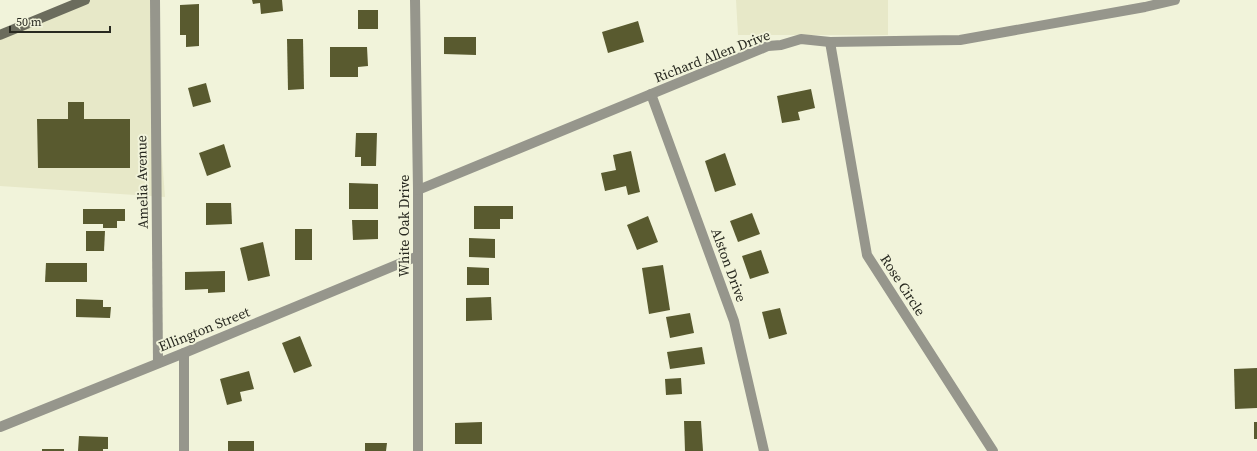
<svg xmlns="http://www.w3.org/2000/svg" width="1257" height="451" font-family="'Source Serif 4',serif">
	<rect width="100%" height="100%" fill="#f1f3da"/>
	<!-- built -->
	<g fill="#e7e8c8">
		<path d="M 84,0 L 150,0 L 165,197 L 0,186 L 0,32 Z"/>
		<path d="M 736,0 L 888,0 L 888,35 L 738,35 Z"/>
	</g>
	<!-- building -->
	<g fill="#595a2f">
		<path d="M 252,0 L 282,0 L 283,11 L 261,14 L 260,3 L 253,4 Z"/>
		<path d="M 199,4 L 199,46 L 186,47 L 186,35 L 180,35 L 180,5 Z"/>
		<rect x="358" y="10" width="20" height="19"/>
		<path d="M 638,21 L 644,42 L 608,53 L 602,32 Z"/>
		<path d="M 444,37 L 476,37 L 476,55 L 444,54 Z"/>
		<path d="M 287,39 L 303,39 L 304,89 L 288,90 Z"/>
		<path d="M 330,47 L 367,47 L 368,66 L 358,67 L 358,77 L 330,77 Z"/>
		<path d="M 206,83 L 211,102 L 193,107 L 188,88 Z"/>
		<path d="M 811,89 L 815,108 L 798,112 L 800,120 L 782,123 L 777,96 Z"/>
		<path d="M 68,102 L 84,102 L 84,119 L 130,119 L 130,168 L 38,168 L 37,119 L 68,119 Z"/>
		<path d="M 356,133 L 377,133 L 376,166 L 361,166 L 361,157 L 355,157 Z"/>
		<path d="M 224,144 L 231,167 L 207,176 L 199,153 Z"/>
		<path d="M 631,151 L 640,192 L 628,195 L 626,186 L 605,191 L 601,173 L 616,170 L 613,155 Z"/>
		<path d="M 725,153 L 736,185 L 715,192 L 705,161 Z"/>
		<path d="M 349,183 L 378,184 L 378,209 L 349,209 Z"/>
		<path d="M 206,203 L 231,203 L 232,224 L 206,225 Z"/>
		<path d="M 474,206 L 513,206 L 513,219 L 500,219 L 500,229 L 474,229 Z"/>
		<path d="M 83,209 L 125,209 L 125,221 L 117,221 L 117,228 L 103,228 L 103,224 L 83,224 Z"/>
		<path d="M 752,213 L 760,234 L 738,242 L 730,221 Z"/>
		<path d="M 648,216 L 658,242 L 637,250 L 627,225 Z"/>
		<path d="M 352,220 L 378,220 L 378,239 L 353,240 Z"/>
		<rect x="295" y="229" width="17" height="31"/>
		<path d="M 86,231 L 105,231 L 104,251 L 86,251 Z"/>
		<path d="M 469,238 L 495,239 L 495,258 L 469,257 Z"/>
		<path d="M 263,242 L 270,276 L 248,281 L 240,248 Z"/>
		<path d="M 761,250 L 769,273 L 750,279 L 742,256 Z"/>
		<path d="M 46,263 L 87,263 L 87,282 L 45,282 Z"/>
		<path d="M 663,265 L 670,310 L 649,314 L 642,268 Z"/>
		<path d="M 467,267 L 489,268 L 489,285 L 467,285 Z"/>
		<path d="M 225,271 L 225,292 L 208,293 L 208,289 L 185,290 L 185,272 Z"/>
		<path d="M 491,297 L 492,320 L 466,321 L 466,298 Z"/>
		<path d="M 76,299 L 103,300 L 103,307 L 111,307 L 110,318 L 76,317 Z"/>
		<path d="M 780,308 L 787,334 L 769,339 L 762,312 Z"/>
		<path d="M 690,313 L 694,333 L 670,338 L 666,317 Z"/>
		<path d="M 300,336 L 312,366 L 294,373 L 282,343 Z"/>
		<path d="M 702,347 L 705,364 L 670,369 L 667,352 Z"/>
		<path d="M 1257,368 L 1257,408 L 1235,409 L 1234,369 Z"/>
		<path d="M 249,371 L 254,389 L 240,392 L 242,401 L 227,405 L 220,379 Z"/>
		<path d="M 681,378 L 682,394 L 666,395 L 665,379 Z"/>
		<path d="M 684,421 L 701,421 L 703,451 L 685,451 Z"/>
		<path d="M 482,422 L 482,444 L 455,444 L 455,423 Z"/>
		<rect x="1254" y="422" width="3" height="17"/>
		<path d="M 79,436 L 108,437 L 108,449 L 103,449 L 103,451 L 78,451 Z"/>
		<rect x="228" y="441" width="26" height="10"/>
		<path d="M 365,443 L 387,443 L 386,451 L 365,451 Z"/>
		<rect x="42" y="449" width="22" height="2"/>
	</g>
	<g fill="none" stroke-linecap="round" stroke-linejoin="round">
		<!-- minor -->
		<g stroke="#96968c" stroke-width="10">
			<path d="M 155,0 L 158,363"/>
			<path d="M 415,0 L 418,190 L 418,451"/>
			<path d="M 830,42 L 867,255 L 993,451"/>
			<path d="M 651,94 L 734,321 L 764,451"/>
			<path d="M 418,190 L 768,46 L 781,45 L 801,39 L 830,42 L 960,40 L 1145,7 L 1175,0"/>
			<path d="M 184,353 L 184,451"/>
			<path d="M 0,427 L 184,353 L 418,256"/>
		</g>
		<!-- secondary -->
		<path stroke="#6b6c5d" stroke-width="10" d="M 0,35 L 85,0"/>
	</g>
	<g text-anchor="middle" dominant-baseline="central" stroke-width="4" stroke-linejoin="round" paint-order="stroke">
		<!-- street labels -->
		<g font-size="14" fill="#282920" stroke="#f1f3da">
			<text transform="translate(712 56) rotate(-21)">Richard Allen Drive</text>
			<text transform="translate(142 182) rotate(-91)">Amelia Avenue</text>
			<text transform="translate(404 226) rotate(-90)">White Oak Drive</text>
			<text transform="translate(729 265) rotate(70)">Alston Drive</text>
			<text transform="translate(903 285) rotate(57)">Rose Circle</text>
			<text transform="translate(204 329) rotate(-22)">Ellington Street</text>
		</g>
	</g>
	<!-- scale -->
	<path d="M10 26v6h100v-6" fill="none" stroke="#282920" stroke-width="2"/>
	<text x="16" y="26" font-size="12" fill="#282920" stroke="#f1f3da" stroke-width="3" paint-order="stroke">50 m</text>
</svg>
